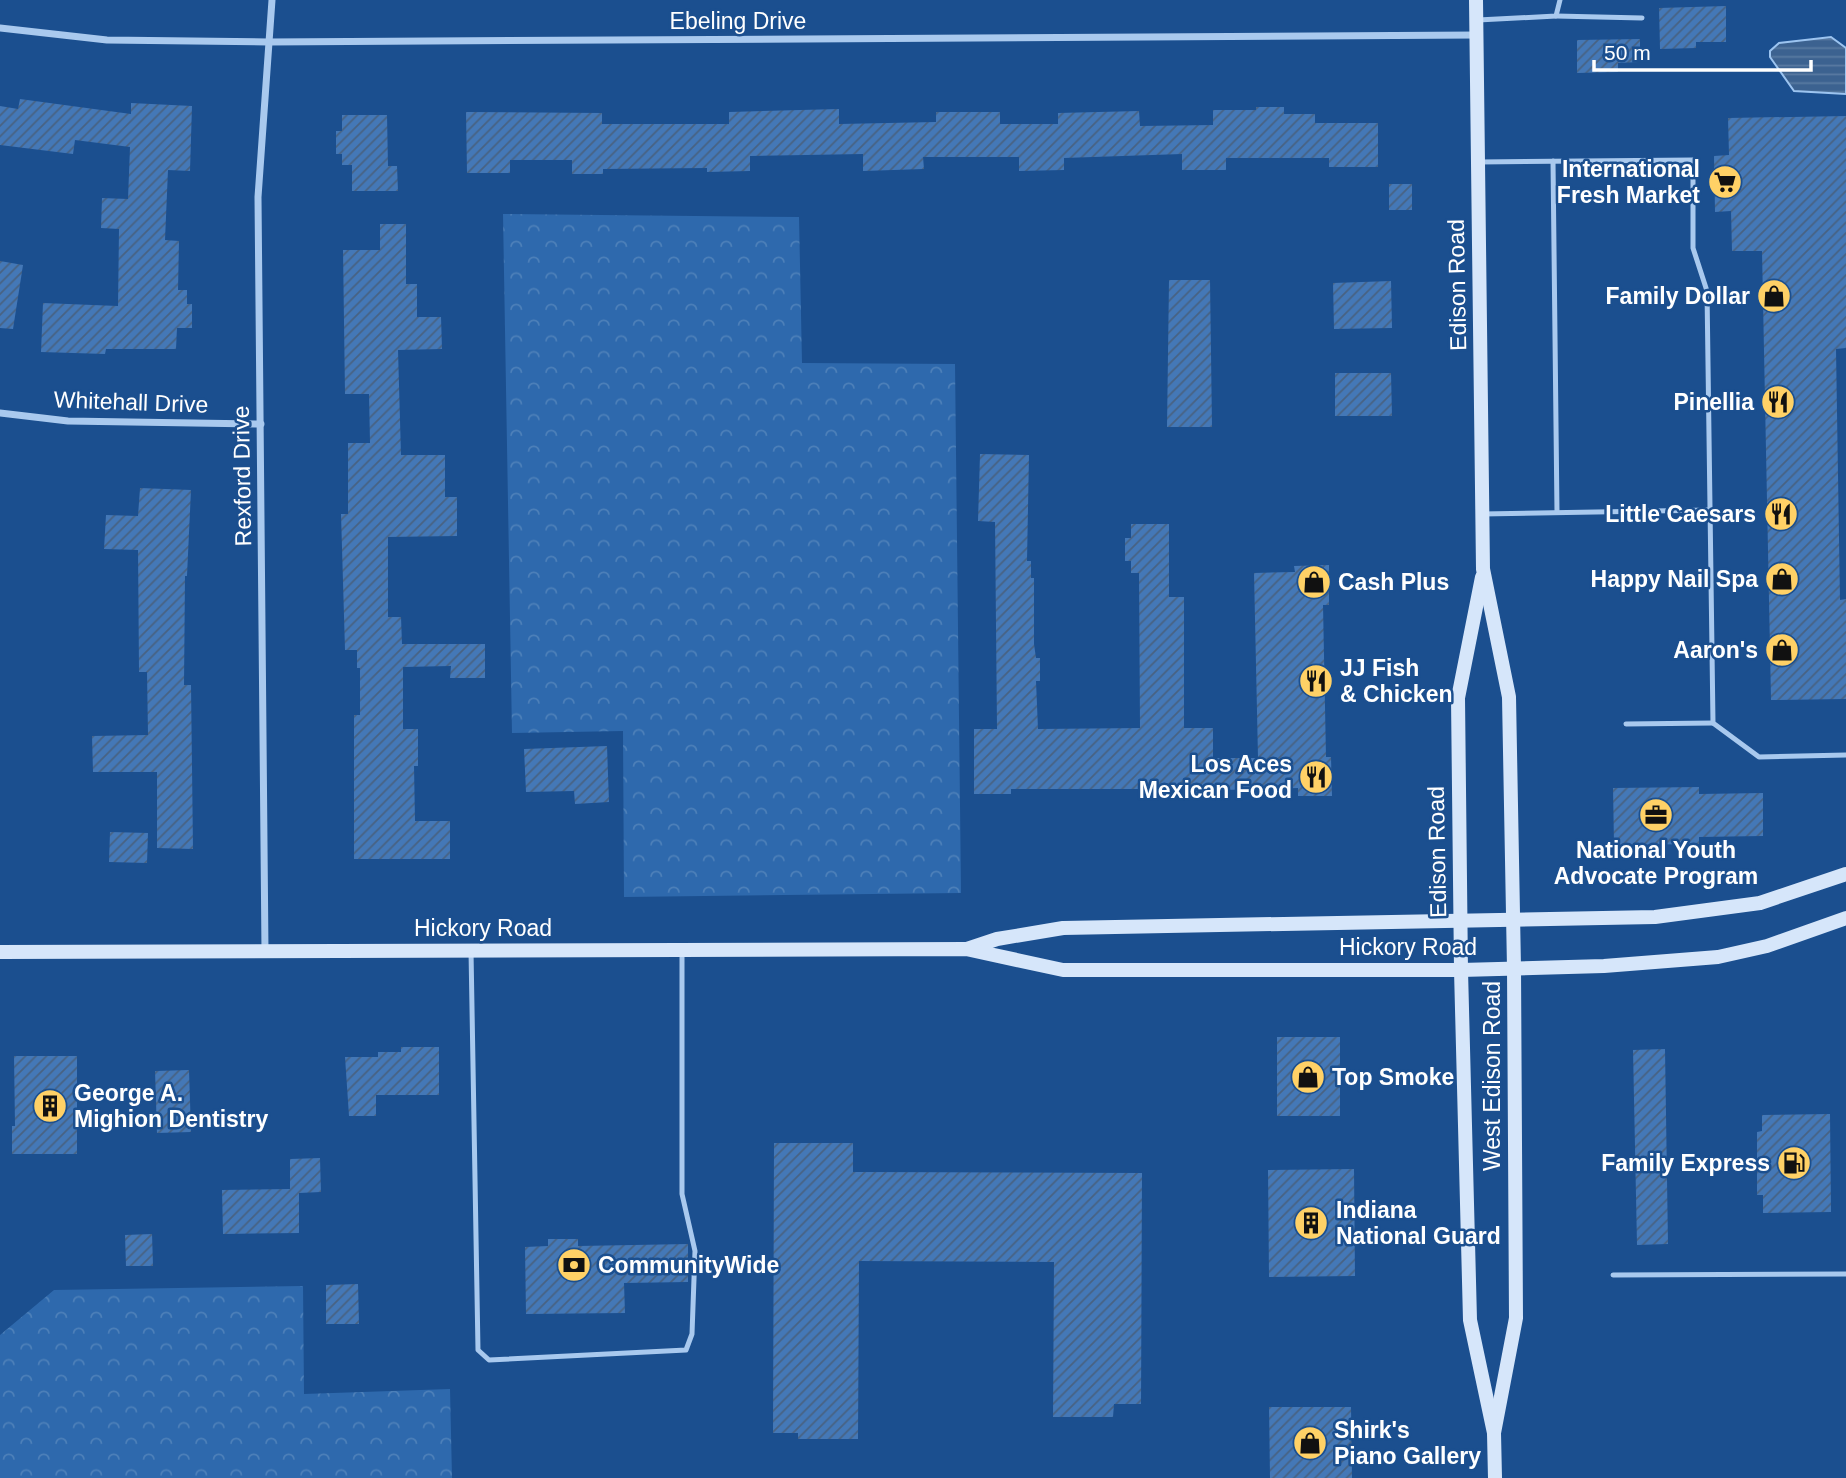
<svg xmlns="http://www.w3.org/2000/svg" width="1846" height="1478" font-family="Arial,sans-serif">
	<defs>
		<pattern id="forest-crowns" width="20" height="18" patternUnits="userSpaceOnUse" patternTransform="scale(1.75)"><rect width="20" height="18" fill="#2e69ad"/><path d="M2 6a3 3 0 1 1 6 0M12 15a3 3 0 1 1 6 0" fill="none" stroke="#4d80b9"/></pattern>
		<pattern id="water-rules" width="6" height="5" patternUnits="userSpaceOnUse" patternTransform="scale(1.75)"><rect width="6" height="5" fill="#3c6290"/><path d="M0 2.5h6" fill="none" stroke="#597aa1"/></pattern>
		<pattern id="building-hatch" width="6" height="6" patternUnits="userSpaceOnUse" patternTransform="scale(1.75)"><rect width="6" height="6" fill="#4478b7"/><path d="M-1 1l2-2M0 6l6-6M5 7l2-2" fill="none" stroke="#486282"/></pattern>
	</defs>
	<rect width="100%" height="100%" fill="#1b4f8f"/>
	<!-- forest -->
	<g fill="url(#forest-crowns)">
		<path d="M 503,214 L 799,217 L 802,363 L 955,364 L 961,893 L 624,897 L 623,731 L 512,733 Z"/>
		<path d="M 303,1286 L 304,1394 L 450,1389 L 452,1478 L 0,1478 L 0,1335 L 54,1290 Z"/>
	</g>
	<!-- water -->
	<path fill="url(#water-rules)" stroke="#9cc4f0" stroke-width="2" d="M 1831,37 L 1846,48 L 1846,94 L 1794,91 L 1770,57 L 1770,51 L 1779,43 Z"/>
	<!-- building -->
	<g fill="url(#building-hatch)">
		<path d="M 1726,6 L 1726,42 L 1696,42 L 1696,48 L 1660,49 L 1659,8 Z"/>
		<path d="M 1640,39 L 1640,62 L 1618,63 L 1618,72 L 1577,73 L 1577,40 Z"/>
		<path d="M 20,99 L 131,114 L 131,103 L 192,106 L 190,171 L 168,170 L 165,240 L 179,241 L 178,290 L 187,290 L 187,304 L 192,304 L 192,328 L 177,328 L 176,349 L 106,349 L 105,354 L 41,352 L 43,303 L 118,306 L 119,229 L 101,228 L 102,198 L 128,199 L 130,147 L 75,140 L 73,154 L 0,145 L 0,106 L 18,109 Z"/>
		<path d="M 1256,107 L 1284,107 L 1284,114 L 1315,114 L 1315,123 L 1378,123 L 1378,167 L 1329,167 L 1329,158 L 1226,158 L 1226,170 L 1182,170 L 1182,154 L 1064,158 L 1064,170 L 1019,171 L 1019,157 L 923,157 L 924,169 L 863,171 L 863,154 L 750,156 L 750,171 L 707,172 L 707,168 L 603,169 L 603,174 L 572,174 L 572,160 L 510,160 L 510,173 L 467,173 L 466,112 L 602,113 L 602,124 L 729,124 L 729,112 L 839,109 L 839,124 L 936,122 L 936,112 L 1000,112 L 1000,124 L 1058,124 L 1058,113 L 1139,111 L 1140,126 L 1213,125 L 1213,110 L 1256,110 Z"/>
		<path d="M 342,115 L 387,115 L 388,166 L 397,166 L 398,191 L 352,191 L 352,165 L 342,165 L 342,154 L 336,154 L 336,131 L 342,131 Z"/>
		<path d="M 1846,116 L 1846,348 L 1836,349 L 1840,600 L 1846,599 L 1846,699 L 1771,700 L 1762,251 L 1732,251 L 1731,211 L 1715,212 L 1714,156 L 1729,155 L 1728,118 Z"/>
		<rect x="1389" y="184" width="23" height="26"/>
		<path d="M 380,224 L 406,224 L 406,284 L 417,284 L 417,317 L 441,317 L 442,349 L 398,350 L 401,455 L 445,455 L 445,497 L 457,497 L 457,536 L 388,537 L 388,617 L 401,617 L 402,644 L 485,644 L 485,678 L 450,678 L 451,666 L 403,667 L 403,729 L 418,729 L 418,766 L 414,766 L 415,821 L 450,821 L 450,859 L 354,859 L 354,715 L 360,715 L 360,668 L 357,668 L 357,650 L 345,650 L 341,514 L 348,514 L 348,443 L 370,443 L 369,394 L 345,394 L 343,250 L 380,250 Z"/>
		<path d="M 0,261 L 23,265 L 13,329 L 0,328 Z"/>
		<path d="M 1169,280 L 1210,280 L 1212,427 L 1167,427 Z"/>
		<path d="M 1391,281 L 1392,328 L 1334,329 L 1333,283 Z"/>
		<path d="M 1335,373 L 1391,373 L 1392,416 L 1335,416 Z"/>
		<path d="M 980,454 L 1029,455 L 1027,561 L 1031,561 L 1031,578 L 1034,578 L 1034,644 L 1036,658 L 1040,658 L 1040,681 L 1036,681 L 1038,729 L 1140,728 L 1139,573 L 1131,573 L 1131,561 L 1125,561 L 1125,538 L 1131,538 L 1131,524 L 1169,524 L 1169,597 L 1184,597 L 1184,728 L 1213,728 L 1213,758 L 1258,758 L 1254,573 L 1295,572 L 1294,566 L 1329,565 L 1329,605 L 1323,605 L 1326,757 L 1331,757 L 1332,796 L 1298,796 L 1298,788 L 1223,790 L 1223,793 L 1183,793 L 1183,789 L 1011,789 L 1011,794 L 974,794 L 974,729 L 997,729 L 995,522 L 978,521 Z"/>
		<path d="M 140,488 L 191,490 L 187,576 L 185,576 L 184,685 L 191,685 L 193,849 L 157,848 L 157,772 L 93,772 L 92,736 L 148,735 L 147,672 L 139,672 L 138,550 L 104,549 L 106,515 L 138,516 Z"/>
		<path d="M 607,746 L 609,802 L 575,804 L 574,791 L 526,792 L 524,749 Z"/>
		<path d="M 1699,787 L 1699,794 L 1763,793 L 1763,836 L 1699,837 L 1699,844 L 1614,845 L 1613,788 Z"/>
		<path d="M 110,832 L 148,833 L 147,863 L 109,862 Z"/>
		<rect x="1277" y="1037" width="63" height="79"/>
		<path d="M 401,1047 L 439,1047 L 439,1095 L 376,1095 L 376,1116 L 349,1116 L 345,1057 L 378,1057 L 378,1052 L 401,1052 Z"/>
		<path d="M 1665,1049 L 1668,1244 L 1637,1245 L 1633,1050 Z"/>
		<path d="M 14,1056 L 77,1056 L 77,1154 L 12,1154 L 12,1126 L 15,1126 Z"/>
		<path d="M 189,1070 L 191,1132 L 157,1133 L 155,1071 Z"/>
		<path d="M 1830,1114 L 1831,1212 L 1763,1213 L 1763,1195 L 1757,1195 L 1757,1132 L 1762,1131 L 1762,1115 Z"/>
		<path d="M 774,1143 L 853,1143 L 853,1172 L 1142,1173 L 1141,1404 L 1114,1404 L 1113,1417 L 1053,1417 L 1054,1262 L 859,1261 L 858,1439 L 798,1439 L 798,1433 L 773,1433 Z"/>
		<path d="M 320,1158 L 321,1192 L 299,1193 L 299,1233 L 223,1234 L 222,1190 L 290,1189 L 290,1159 Z"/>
		<path d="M 1354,1169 L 1355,1276 L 1269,1277 L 1268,1170 Z"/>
		<path d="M 152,1234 L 153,1266 L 126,1266 L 125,1235 Z"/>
		<path d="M 548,1239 L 578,1239 L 578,1246 L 688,1244 L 688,1282 L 624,1283 L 625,1313 L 526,1314 L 525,1247 L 548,1246 Z"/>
		<path d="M 358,1284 L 359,1324 L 326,1324 L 326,1285 Z"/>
		<path d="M 1269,1407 L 1351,1407 L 1352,1478 L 1270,1478 Z"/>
	</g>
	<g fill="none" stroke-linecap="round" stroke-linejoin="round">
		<!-- lane -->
		<g stroke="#a9c9ee" stroke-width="5">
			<path d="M 1556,16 L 1642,18"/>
			<path d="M 1478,20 L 1556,16 L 1560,0"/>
			<path d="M 1553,161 L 1557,512"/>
			<path d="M 1479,162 L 1693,160 L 1693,248 L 1707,291 L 1713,723 L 1759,757 L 1846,755"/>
			<path d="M 1482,514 L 1710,510"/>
			<path d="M 1626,724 L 1713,723"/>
			<path d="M 471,951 L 478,1350 L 489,1360 L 686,1350 L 692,1334 L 695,1251 L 682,1194 L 682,951"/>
			<path d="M 1613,1275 L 1846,1274"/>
		</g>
		<!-- street -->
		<g stroke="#a9c9ee" stroke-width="7">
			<path d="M 0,28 L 107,40 L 268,42 L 1477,35"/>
			<path d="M 0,413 L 68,421 L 261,424"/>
			<path d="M 265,951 L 258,197 L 272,0"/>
		</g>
		<!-- secondary -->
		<g stroke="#d6e6fa" stroke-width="14">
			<path d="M 1476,0 L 1483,569 L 1509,697 L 1514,968 L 1516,1318 L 1494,1433"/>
			<path d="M 1482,577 L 1458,698 L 1461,970 L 1470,1320 L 1494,1433 L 1495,1478"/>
			<path d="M 967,949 L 997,939 L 1063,928 L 1655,917 L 1760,903 L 1846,874"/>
			<path d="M 0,952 L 966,949 L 1063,970 L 1461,970 L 1604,966 L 1718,957 L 1767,946 L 1846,918"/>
		</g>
	</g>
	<!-- icons -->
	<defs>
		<g id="supermarket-disc" transform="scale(1.75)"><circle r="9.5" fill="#ffd166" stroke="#1b4f8f"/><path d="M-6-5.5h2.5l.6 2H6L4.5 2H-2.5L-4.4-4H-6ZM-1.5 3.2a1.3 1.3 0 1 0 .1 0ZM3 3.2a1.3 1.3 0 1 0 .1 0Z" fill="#111"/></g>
		<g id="shop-disc" transform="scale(1.75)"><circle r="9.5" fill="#ffd166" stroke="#1b4f8f"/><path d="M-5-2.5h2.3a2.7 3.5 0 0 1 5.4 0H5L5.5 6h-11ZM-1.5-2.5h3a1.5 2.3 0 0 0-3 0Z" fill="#111"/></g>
		<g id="restaurant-disc" transform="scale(1.75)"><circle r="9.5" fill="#ffd166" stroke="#1b4f8f"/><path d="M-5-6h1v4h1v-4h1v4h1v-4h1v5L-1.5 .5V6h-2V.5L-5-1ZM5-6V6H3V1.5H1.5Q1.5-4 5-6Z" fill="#111"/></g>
		<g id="office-disc" transform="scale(1.75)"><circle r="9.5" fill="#ffd166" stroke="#1b4f8f"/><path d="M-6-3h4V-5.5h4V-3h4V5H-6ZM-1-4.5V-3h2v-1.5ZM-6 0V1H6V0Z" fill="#111"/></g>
		<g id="building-disc" transform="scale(1.75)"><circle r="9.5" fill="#ffd166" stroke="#1b4f8f"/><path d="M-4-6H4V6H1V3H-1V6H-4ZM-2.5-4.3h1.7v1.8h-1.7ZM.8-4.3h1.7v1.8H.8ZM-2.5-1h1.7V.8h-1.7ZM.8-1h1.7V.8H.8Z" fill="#111"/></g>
		<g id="fuel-disc" transform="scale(1.75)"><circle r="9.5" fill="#ffd166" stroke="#1b4f8f"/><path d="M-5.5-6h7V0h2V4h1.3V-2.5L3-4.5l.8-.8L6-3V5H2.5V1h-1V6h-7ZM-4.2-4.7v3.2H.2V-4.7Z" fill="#111"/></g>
		<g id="bank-disc" transform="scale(1.75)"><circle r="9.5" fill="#ffd166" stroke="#1b4f8f"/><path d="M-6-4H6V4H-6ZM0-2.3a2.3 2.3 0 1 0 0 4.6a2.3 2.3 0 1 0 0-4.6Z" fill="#111"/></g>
	</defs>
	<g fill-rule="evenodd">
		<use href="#supermarket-disc" x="1725" y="182"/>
		<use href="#shop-disc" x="1774" y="296"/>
		<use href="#restaurant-disc" x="1778" y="402"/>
		<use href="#restaurant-disc" x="1781" y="514"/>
		<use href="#shop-disc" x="1782" y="579"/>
		<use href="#shop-disc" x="1314" y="582"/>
		<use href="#shop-disc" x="1782" y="650"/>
		<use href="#restaurant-disc" x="1316" y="681"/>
		<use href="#restaurant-disc" x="1316" y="777"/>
		<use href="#office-disc" x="1656" y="815"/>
		<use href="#shop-disc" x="1308" y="1077"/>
		<use href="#building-disc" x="50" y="1106"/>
		<use href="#fuel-disc" x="1794" y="1163"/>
		<use href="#building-disc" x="1311" y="1223"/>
		<use href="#bank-disc" x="574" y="1265"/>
		<use href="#shop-disc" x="1310" y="1443"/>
	</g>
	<g text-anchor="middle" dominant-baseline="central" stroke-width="5" stroke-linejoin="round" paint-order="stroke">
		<!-- street labels -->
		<g font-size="23" fill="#fff" stroke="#1b4f8f">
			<text x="738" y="21">Ebeling Drive</text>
			<text transform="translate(1457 285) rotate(-91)">Edison Road</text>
			<text transform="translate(131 402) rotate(2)">Whitehall Drive</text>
			<text transform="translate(242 476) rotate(-91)">Rexford Drive</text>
			<text transform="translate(1437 852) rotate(-91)">Edison Road</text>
			<text x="483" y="928">Hickory Road</text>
			<text x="1408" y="947">Hickory Road</text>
			<text transform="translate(1492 1076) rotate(-90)">West Edison Road</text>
		</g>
		<!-- poi labels -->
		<g font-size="23" font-weight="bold" fill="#fff" stroke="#1b4f8f" text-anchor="end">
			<text x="1700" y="169">International<tspan x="1700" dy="26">Fresh Market</tspan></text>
			<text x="1750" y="296">Family Dollar</text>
			<text x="1754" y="402">Pinellia</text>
			<text x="1756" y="514">Little Caesars</text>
			<text x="1758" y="579">Happy Nail Spa</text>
			<text x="1338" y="582" text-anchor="start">Cash Plus</text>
			<text x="1758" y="650">Aaron's</text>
			<text x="1340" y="668" text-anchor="start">JJ Fish<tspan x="1340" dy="26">&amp; Chicken</tspan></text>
			<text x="1292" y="764">Los Aces<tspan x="1292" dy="26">Mexican Food</tspan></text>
			<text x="1656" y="850" text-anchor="middle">National Youth<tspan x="1656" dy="26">Advocate Program</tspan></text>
			<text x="1332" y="1077" text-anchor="start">Top Smoke</text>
			<text x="74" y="1093" text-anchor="start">George A.<tspan x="74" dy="26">Mighion Dentistry</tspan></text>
			<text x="1770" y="1163">Family Express</text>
			<text x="1336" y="1210" text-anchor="start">Indiana<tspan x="1336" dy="26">National Guard</tspan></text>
			<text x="598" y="1265" text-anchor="start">CommunityWide</text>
			<text x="1334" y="1430" text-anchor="start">Shirk's<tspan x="1334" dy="26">Piano Gallery</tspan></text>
		</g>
	</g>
	<!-- scale -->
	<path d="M1594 60v10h217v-10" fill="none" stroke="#ffffff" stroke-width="3.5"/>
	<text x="1604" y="60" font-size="21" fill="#ffffff" stroke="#1b4f8f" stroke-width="5" paint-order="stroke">50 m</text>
</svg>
